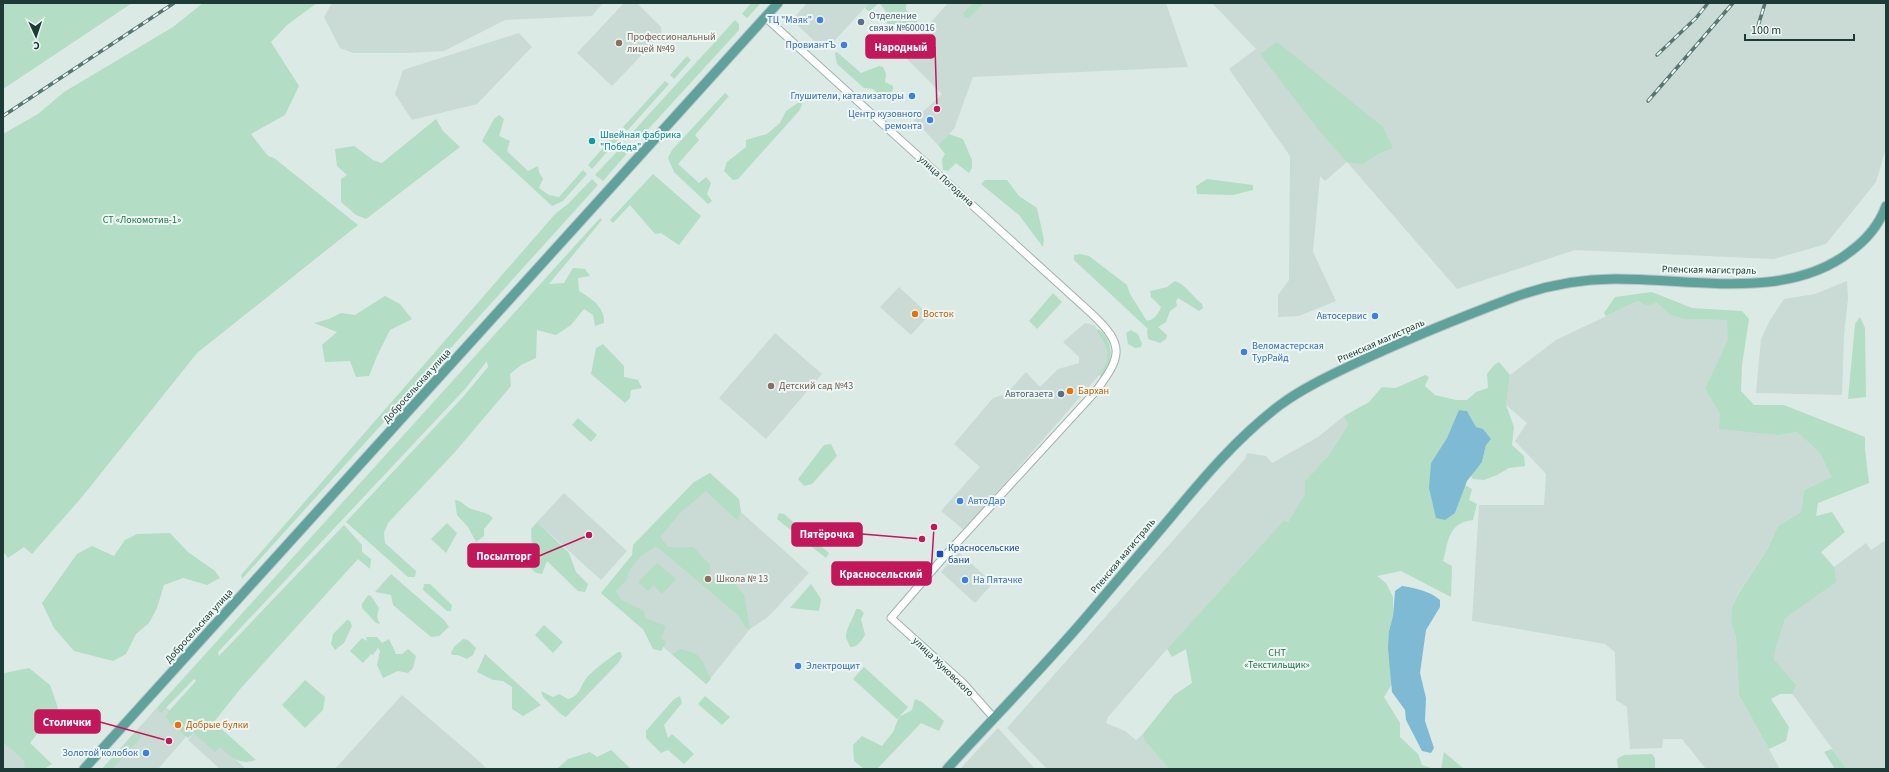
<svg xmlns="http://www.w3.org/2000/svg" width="1889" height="772" font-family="'Source Sans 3',sans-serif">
	<rect width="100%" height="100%" fill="#dceae6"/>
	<!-- built -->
	<g fill="#cadad5">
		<path d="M 332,3 L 603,3 L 592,16 L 505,20 L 444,51 L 406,53 L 353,53 L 340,48 L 324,17 Z"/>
		<path d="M 624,3 L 637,3 L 661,27 L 662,34 L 612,86 L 577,53 Z"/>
		<path d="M 807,3 L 869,3 L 825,51 L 792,20 Z"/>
		<path d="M 948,3 L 1166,3 L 1188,67 L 973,77 L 954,129 L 938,145 L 914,120 L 942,94 L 902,54 Z"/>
		<path d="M 1212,3 L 1886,3 L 1886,148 L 1876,182 L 1826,244 L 1774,259 L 1575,250 L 1457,289 L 1347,162 L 1325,181 L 1320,176 L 1313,252 L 1336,301 L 1299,316 L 1278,317 L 1278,295 L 1289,280 L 1290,156 L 1229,69 L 1256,49 Z"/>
		<path d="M 519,33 L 532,47 L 477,104 L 412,120 L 395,94 L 403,70 Z"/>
		<path d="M 1847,281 L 1848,299 L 1844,335 L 1842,395 L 1756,393 L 1761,339 L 1770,320 L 1784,299 L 1815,294 Z"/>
		<path d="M 899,287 L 929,315 L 911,335 L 880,307 Z"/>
		<path d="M 1638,301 L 1646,306 L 1657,303 L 1670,315 L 1684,319 L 1727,320 L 1729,340 L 1705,389 L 1720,414 L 1779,435 L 1797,432 L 1820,453 L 1833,477 L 1804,490 L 1801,512 L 1778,526 L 1767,550 L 1738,593 L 1732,607 L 1731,622 L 1736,637 L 1739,695 L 1780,769 L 1706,769 L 1682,739 L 1663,739 L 1662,748 L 1630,749 L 1627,707 L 1616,700 L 1615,652 L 1605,644 L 1472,621 L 1479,505 L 1544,505 L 1546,474 L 1515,441 L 1527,423 L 1506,405 L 1510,375 L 1556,340 Z"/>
		<path d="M 1085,323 L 1094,325 L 1108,343 L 1108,365 L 964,530 L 941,511 L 980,467 L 954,444 L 993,398 L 1006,394 L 1026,372 L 1040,387 L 1058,369 L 1079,363 L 1079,357 L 1063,342 Z"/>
		<path d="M 775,333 L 822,374 L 766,439 L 719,398 Z"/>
		<path d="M 1344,416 L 1348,425 L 1328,456 L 1305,481 L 1305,494 L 1288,522 L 1284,520 L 1167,649 L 1108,717 L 1106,723 L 1125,731 L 1136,740 L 1142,735 L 1145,741 L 1169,769 L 1047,769 L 1007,728 L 1245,459 L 1247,453 L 1266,456 L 1272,463 L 1318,437 Z"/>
		<path d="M 705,477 L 741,512 L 809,573 L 768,617 L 750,629 L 706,684 L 601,593 Z"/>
		<path d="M 564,493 L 627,551 L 601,580 L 537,522 Z"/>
		<path d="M 1886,540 L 1886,769 L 1847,769 L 1745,629 L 1827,561 L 1834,567 L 1866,543 L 1871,550 Z"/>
		<path d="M 958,552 L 993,583 L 975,603 L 941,572 Z"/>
		<path d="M 402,695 L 480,762 L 487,769 L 335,769 Z"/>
		<path d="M 161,703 L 192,730 L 158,769 L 102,769 Z"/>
		<path d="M 200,727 L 246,769 L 220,769 L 188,740 Z"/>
		<path d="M 998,728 L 1035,769 L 960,769 L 982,745 Z"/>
		<path d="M 3,742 L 24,761 L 31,769 L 3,769 Z"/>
	</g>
	<!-- green -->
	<g fill="#b3ddc4">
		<path d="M 3,3 L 132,3 L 3,89 Z"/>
		<path d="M 203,3 L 317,3 L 287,25 L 271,42 L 299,86 L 285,115 L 251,134 L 268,156 L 274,158 L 358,225 L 197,353 L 82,497 L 32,554 L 24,547 L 8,558 L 3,551 L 3,134 L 38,114 L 64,92 L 173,27 Z"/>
		<path d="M 751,3 L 761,3 L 747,18 L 742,14 Z"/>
		<path d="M 869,3 L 909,3 L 906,5 L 906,10 L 917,19 L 918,28 L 911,31 L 902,24 L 897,23 L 884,33 C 889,20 889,13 879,3 L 869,12 L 865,8 Z"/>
		<path d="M 973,3 L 984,3 L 970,17 L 965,18 L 963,13 Z"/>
		<path d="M 735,20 L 739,24 L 739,30 L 642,136 L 636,139 L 630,135 Z"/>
		<path d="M 1277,42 L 1383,127 L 1393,148 L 1380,153 L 1362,164 L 1347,162 L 1321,133 L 1260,54 Z"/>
		<path d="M 837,52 L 861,73 L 879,66 L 883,67 L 886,74 L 885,82 L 893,86 L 893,90 L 888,95 C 881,96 878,94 873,89 L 864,88 L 837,64 L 835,53 Z"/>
		<path d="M 687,56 L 691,60 L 674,79 L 670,75 Z"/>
		<path d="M 665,81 L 669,84 L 627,131 L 623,127 Z"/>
		<path d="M 725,93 L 729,96 L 695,135 L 699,140 L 678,164 L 699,183 L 706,177 L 711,183 L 707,194 L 712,201 L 708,204 L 674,172 L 668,158 L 672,150 Z"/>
		<path d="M 801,101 L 802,105 L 799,111 L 738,179 L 733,180 L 724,171 L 727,162 L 746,147 L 746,140 L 767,134 L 780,123 L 786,111 Z"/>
		<path d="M 499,115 L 504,119 L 499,136 L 510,141 L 507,151 L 528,171 L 538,166 L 539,172 L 543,179 L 539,188 L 549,195 L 559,197 L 583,170 L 587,174 L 563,201 L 552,206 L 482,141 L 494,119 Z"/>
		<path d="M 436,119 L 443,131 L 460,147 L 366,219 L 356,215 L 341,202 L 341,179 L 347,175 L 337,166 L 335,149 L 354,146 L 373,160 L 382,163 Z"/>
		<path d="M 617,132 L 621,136 L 592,169 L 588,165 Z"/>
		<path d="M 949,134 L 963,139 L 972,160 L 972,168 L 969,173 L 956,163 L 948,171 L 943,170 L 942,159 L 945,154 L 938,145 Z"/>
		<path d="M 626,142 L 630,150 L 603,181 L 595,175 Z"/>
		<path d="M 653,174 L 701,216 L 679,245 L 661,233 L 655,234 L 630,205 L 613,223 L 610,220 Z"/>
		<path d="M 592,179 L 598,185 L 242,579 L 241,575 L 556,213 L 568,204 Z"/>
		<path d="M 1207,179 L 1253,185 L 1253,190 L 1233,195 L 1197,194 L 1196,186 Z"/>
		<path d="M 985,180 L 1007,180 L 1019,196 L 1037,208 L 1044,240 L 1043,247 L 1019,215 L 981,184 Z"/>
		<path d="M 600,218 L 602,220 L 549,284 L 564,283 L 573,268 L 585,269 L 590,276 L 578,278 L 579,291 C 591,298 605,307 604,323 L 595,326 L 593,315 L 584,309 L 571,325 L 556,335 L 537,330 L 536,358 L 521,365 L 510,374 L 511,386 L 455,452 L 388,523 L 384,533 L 385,543 L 416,571 L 415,577 L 408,577 L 346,522 L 463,397 L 488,367 L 487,361 L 465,389 L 218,652 L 219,656 L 344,525 L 362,545 L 362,552 L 371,559 L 370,569 L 358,559 L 241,688 L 214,722 L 256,760 C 240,766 231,757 220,747 L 215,752 L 194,733 L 188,738 L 180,731 L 185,725 L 177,719 L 172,725 L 166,717 L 168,712 L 196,681 L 194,679 L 161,713 L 157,708 L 161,703 Z"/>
		<path d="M 1080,254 L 1089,256 L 1127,285 L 1130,294 L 1147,321 C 1154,320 1159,313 1161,307 L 1151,297 L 1150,291 L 1167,287 L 1175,281 C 1186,285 1193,297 1202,304 L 1203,308 L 1199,311 L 1178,298 L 1176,301 L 1177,306 L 1170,311 L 1166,322 L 1158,327 L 1167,335 L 1166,339 L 1160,343 L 1148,339 L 1147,332 L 1148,329 L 1074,260 L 1074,255 Z"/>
		<path d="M 1652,292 L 1692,308 L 1742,311 L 1749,319 L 1742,365 L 1741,391 L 1754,405 L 1784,405 L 1865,437 L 1865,449 L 1869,483 L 1818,503 L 1816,516 L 1832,512 L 1845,532 L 1821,552 L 1834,567 L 1836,582 L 1785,618 L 1775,650 L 1774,660 L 1796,685 L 1792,694 L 1780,694 L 1771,699 L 1789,727 L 1786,741 L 1769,749 L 1739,695 L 1736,637 L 1731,622 L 1732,607 L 1738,594 L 1767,550 L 1778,526 L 1801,512 L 1804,490 L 1832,477 L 1820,453 L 1797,432 L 1779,435 L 1719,429 L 1720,414 L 1705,389 L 1728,340 L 1727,320 L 1684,319 L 1670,315 L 1657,303 L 1646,306 L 1638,301 L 1606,316 L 1604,313 L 1615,297 Z"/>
		<path d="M 1053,293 L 1062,302 L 1037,329 L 1029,321 Z"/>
		<path d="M 385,296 L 400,304 L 412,319 L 390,330 L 377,356 L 369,376 L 356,377 L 350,361 L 325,362 L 322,345 L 337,332 L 314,323 L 329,319 L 341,313 L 355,315 Z"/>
		<path d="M 1860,317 L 1865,328 L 1866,397 L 1848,399 L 1855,324 Z"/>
		<path d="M 1098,329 C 1114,338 1115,367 1101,377 L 1099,374 C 1112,357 1109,348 1097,332 Z"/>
		<path d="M 1131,330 L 1138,334 L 1142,344 L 1141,347 L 1135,348 L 1128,344 L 1126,333 Z"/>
		<path d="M 603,344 L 624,366 L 624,377 L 638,380 L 642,388 L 631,390 L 630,398 L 625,403 L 591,374 L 596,348 Z"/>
		<path d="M 1499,362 L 1510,375 L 1506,405 L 1514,427 L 1512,445 L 1524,456 L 1525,466 L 1509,468 L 1497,475 L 1484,480 L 1473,479 L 1470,475 L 1482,462 L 1486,445 L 1467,411 L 1460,410 L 1447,438 L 1431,463 L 1455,513 L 1465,485 L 1472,489 L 1469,500 L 1477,504 L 1473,520 C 1448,523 1449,540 1443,561 L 1452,566 L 1451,597 L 1401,571 L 1377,576 L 1386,583 L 1393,597 L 1393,616 L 1389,631 L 1392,684 L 1384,697 L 1400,723 L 1400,737 L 1418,754 L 1422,765 L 1434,769 L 1169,769 L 1145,741 L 1142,735 L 1174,695 L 1192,683 L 1186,649 L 1172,657 L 1167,649 L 1284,520 L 1288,522 L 1305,494 L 1305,481 L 1328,456 L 1348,425 L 1344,416 L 1369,402 L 1382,387 L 1396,388 L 1425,375 L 1429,377 L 1425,386 L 1435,395 L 1456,400 L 1467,400 L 1476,392 L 1488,388 L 1487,374 L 1494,365 Z"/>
		<path d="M 578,418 L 597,435 L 591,442 L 572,425 Z"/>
		<path d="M 831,444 L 837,456 L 812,484 L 804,486 L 798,479 L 824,445 Z"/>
		<path d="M 710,473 L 739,499 L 741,512 L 737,520 L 706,491 L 681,512 L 660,537 L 668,547 L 693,547 L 710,565 L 710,576 L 720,582 L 729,577 L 744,595 L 750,629 L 746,628 L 738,615 L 656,546 L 641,556 L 630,569 L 626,580 L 616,591 L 621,600 L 644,611 L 645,618 L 666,626 L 661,638 L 666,642 L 661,651 L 653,649 L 643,629 L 601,593 L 632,555 L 633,545 L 694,482 Z"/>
		<path d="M 455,500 C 462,501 464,505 469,508 C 477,512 486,511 493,518 L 484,529 L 484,536 L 476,542 L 468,527 L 457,515 Z"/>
		<path d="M 779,513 L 784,514 L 829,553 L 826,558 L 777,519 Z"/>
		<path d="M 537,522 L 569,553 L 576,572 L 588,584 L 585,592 L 578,591 L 547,561 L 542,574 L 536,573 L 518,557 L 525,549 L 532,548 L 531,529 Z"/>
		<path d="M 447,523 L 457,533 L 446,553 L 431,539 Z"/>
		<path d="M 170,533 L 188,552 L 215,571 L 220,578 L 207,585 L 183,578 L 164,585 L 157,608 L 149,623 L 136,634 L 126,654 L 113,661 L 74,651 L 54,628 L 42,603 L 77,554 L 92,546 L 114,556 L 125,540 L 137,534 Z"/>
		<path d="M 657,563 L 676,579 L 662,594 L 654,585 L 648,591 L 638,582 Z"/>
		<path d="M 391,574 L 444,620 L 449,627 L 439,636 L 431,637 L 393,605 L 391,595 L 375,592 Z"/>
		<path d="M 424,584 L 430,584 L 452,605 L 451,611 L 447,611 L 423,590 Z"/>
		<path d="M 811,584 L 821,599 L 819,611 L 790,608 Z"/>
		<path d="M 368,595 L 371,596 L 379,608 L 377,617 L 380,624 L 376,623 L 362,608 L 362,604 Z"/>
		<path d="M 856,609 L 860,609 L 864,613 L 861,619 L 865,635 C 861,641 858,647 850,647 C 849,644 847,640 846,638 C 845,629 854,618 856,609 Z"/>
		<path d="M 347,620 L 350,621 L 352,626 L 344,643 L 335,650 L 331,644 L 333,634 Z"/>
		<path d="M 544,625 L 563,642 L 553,653 L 535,635 Z"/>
		<path d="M 366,637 L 377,637 L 382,643 L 389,639 L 396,654 L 402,654 L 408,649 L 416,656 L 413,668 L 408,673 L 398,671 L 383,678 L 377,665 L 380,651 L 378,648 L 373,655 L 371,654 L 363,663 L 350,651 L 362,638 L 367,641 Z"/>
		<path d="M 463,639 L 468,640 L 476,648 L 473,655 L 467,659 L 458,655 L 452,655 L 451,653 L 454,647 Z"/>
		<path d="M 680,649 C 704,654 701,660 711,679 L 706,684 L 672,654 Z"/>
		<path d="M 618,652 L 621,652 L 622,657 L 618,663 L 566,717 L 562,715 L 543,697 L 541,691 L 553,697 L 559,694 L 568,699 C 581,696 580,685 588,676 C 597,667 608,659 618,652 Z"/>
		<path d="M 485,654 L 541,705 L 523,716 L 512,709 L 512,687 L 503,681 L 493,680 L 477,672 Z"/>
		<path d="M 864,667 L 908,707 L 897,719 L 853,679 Z"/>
		<path d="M 29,668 L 50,685 L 58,708 L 30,743 L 52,764 L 44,769 L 25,769 L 24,761 L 3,742 L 3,672 L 4,673 Z"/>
		<path d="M 305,680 L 325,697 L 323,710 L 305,728 L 282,705 Z"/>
		<path d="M 680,696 L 682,703 L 664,725 L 668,738 L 672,734 L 694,754 L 684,764 L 668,750 L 661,753 L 646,738 L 646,731 L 674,699 Z"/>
		<path d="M 705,696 L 730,717 L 722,725 L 698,704 Z"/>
		<path d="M 915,699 L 922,702 L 944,721 L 939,731 L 921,723 L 877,769 L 864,769 L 854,761 L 853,745 L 862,736 L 882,746 L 893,732 L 899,717 L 912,710 Z"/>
		<path d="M 136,731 L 140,733 L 141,737 L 112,769 L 102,769 Z"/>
		<path d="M 1832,749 L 1847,769 L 1835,769 L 1824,752 Z"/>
		<path d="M 611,750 L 631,769 L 557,769 L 568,759 L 590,752 L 597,757 Z"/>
		<path d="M 1444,752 L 1464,769 L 1441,769 Z"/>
		<path d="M 1652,754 L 1655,758 L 1655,769 L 1618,769 L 1617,759 L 1624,755 Z"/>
	</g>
	<!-- water -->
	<g fill="#7fbad4">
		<path d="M 1459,410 L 1467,411 L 1476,427 L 1483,429 L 1491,439 L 1486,445 L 1482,462 L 1467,481 L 1455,513 L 1445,520 L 1436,518 L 1429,488 L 1431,463 L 1447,438 Z"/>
		<path d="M 1402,586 C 1415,588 1430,591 1440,600 L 1440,607 L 1426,630 L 1420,673 L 1426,698 L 1425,721 L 1434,748 L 1431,753 L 1422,751 L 1406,720 L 1405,710 L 1392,692 L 1388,648 L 1389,631 L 1393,616 L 1395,591 Z"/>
	</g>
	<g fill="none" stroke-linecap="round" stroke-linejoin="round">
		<!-- minor casing -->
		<g stroke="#9fb2ae" stroke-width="9">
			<path id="minor" d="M 765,17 L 1092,314 C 1126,346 1121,357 1096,391 L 943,558 L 891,618 L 963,683 L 993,717"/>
		</g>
		<!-- major casing -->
		<g stroke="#bbc4c3" stroke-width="11">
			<g id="major">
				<path d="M 84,769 L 778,3"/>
				<path d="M 947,769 C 994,717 1043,668 1088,615 C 1116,582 1143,550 1171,517 C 1204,477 1238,437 1280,405 C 1303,388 1331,375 1356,363 C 1407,339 1459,318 1512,298 C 1544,286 1579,279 1614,279 C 1690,278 1787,302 1851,251 C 1866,240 1879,225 1886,206"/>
			</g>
		</g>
		<!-- minor -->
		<use href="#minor" stroke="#fff" stroke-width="7"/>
		<!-- major -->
		<use href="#major" stroke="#5ea29b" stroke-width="9"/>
		<!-- rail casing -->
		<g stroke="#577672" stroke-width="3.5">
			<g id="rail">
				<path d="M 1758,26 L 1765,3"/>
				<path d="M 1657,55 L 1696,18 L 1708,3"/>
				<path d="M 1648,101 L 1733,3"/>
				<path d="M 3,116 L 174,3"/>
			</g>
		</g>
		<!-- rail -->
		<use href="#rail" stroke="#edf6f3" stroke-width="2" stroke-dasharray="6" stroke-linecap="butt"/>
	</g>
	<!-- markers -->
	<g fill="#3f7fe0" stroke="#edf6f3" stroke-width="1.5">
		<circle cx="820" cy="20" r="4"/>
		<circle cx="844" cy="45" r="4"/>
		<circle cx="912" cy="96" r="4"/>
		<circle cx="930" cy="120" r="4"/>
		<circle cx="1375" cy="316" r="4"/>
		<circle cx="1244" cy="352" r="4"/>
		<circle cx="960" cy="501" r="4"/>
		<circle cx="965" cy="580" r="4"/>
		<circle cx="798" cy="666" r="4"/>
		<circle cx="146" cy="753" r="4"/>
	</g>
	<g fill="#5c6f8a" stroke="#edf6f3" stroke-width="1.5">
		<circle cx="861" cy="22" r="4"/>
		<circle cx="1061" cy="394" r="4"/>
	</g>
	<g fill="#8d6e63" stroke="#edf6f3" stroke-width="1.5">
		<circle cx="619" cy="43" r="4"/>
		<circle cx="771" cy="386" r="4"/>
		<circle cx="708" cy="579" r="4"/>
	</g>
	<circle fill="#0f9aa8" stroke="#edf6f3" stroke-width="1.5" cx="592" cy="141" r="4"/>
	<g fill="#e8710a" stroke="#edf6f3" stroke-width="1.5">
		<circle cx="915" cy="314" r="4"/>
		<circle cx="1070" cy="391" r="4"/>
		<circle cx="178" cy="725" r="4"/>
	</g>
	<rect fill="#1a4fb4" stroke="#edf6f3" stroke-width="1.5" x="936" y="550" width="8" height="8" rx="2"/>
	<g text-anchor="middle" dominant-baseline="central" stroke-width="4" stroke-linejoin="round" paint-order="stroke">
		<!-- service labels -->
		<g font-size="10" fill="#4e5e75" stroke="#edf6f3" text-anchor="start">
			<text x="869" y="16">Отделение<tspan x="869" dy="12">связи №600016</tspan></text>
			<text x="1053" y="394" text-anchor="end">Автогазета</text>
		</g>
		<!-- shop labels -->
		<g font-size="10" fill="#366cbe" stroke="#edf6f3" text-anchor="end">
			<text x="812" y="20">ТЦ "Маяк"</text>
			<text x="836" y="45">ПровиантЪ</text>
			<text x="904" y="96">Глушители, катализаторы</text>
			<text x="922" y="114">Центр кузовного<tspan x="922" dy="12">ремонта</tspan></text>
			<text x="1367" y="316">Автосервис</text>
			<text x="1252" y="346" text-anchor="start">Веломастерская<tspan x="1252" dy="12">ТурРайд</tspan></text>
			<text x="968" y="501" text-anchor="start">АвтоДар</text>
			<text x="973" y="580" text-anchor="start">На Пятачке</text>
			<text x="806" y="666" text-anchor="start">Электрощит</text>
			<text x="138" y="753">Золотой колобок</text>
		</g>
		<!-- education labels -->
		<g font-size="10" fill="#785e54" stroke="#edf6f3" text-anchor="start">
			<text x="627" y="37">Профессиональный<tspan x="627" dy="12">лицей №49</tspan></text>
			<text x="779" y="386">Детский сад №43</text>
			<text x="716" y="579">Школа № 13</text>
		</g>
		<!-- culture labels -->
		<g font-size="10" fill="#0d838f" stroke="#edf6f3" text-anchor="start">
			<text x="600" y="135">Швейная фабрика<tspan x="600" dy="12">"Победа"</tspan></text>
		</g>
		<!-- street labels -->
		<g font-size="10" fill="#1d3a36" stroke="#edf6f3">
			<text transform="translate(946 181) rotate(42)">улица Погодина</text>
			<text transform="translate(1709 270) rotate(1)">Рпенская магистраль</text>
			<text transform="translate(1381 341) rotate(-24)">Рпенская магистраль</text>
			<text transform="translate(417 386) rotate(-48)">Добросельская улица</text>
			<text transform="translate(1123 556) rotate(-50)">Рпенская магистраль</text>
			<text transform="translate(199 626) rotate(-48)">Добросельская улица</text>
			<text transform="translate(943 667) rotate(44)">улица Жуковского</text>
		</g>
		<!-- park labels -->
		<g font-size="10" fill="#26724e" stroke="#edf6f3">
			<text x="142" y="220">СТ «Локомотив-1»</text>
			<text x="1277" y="653">СНТ<tspan x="1277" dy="12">«Текстильщик»</tspan></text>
		</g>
		<!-- food labels -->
		<g font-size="10" fill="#c56008" stroke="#edf6f3" text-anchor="start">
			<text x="923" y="314">Восток</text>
			<text x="1078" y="391">Бархан</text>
			<text x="186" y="725">Добрые булки</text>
		</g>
		<!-- transit labels -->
		<g font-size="10" fill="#164399" stroke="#edf6f3" text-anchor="start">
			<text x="948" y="548">Красносельские<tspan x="948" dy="12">бани</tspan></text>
		</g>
	</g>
	<!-- callouts -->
	<path fill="none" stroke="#c2185b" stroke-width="1.5" d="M937 109L935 47M922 539L862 534M589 535L539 556M934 527L931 574M169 741L100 722"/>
	<g fill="#c2185b" stroke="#edf6f3" stroke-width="1.5">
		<circle cx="937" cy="109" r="4"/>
		<circle cx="922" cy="539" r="4"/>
		<circle cx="589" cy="535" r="4"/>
		<circle cx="934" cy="527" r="4"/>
		<circle cx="169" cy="741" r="4"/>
	</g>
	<g fill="#c2185b" stroke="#c2185b" stroke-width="1.5">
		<rect x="866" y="35" width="69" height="23" rx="4"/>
		<rect x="792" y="523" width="70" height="23" rx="4"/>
		<rect x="468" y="544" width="71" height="23" rx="4"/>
		<rect x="832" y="562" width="99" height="23" rx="4"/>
		<rect x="35" y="710" width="65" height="23" rx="4"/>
	</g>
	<g font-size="11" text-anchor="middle" font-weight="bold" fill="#fff">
		<text x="901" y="51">Народный</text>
		<text x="827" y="538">Пятёрочка</text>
		<text x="504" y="560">Посылторг</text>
		<text x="881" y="578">Красносельский</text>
		<text x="67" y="726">Столички</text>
	</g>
	<!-- border -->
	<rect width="1889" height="772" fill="none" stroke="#1d3a36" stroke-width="8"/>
	<!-- north arrow -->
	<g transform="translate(36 36) rotate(177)" stroke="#edf6f3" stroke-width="3" paint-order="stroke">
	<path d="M0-3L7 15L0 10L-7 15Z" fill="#1d3a36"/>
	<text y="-6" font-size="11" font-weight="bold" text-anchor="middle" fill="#1d3a36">С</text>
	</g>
	<!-- scale -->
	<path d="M1745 34v6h109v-6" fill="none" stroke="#1d3a36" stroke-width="2"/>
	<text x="1751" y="34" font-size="12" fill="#1d3a36" stroke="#edf6f3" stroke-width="3" paint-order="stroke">100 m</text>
</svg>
